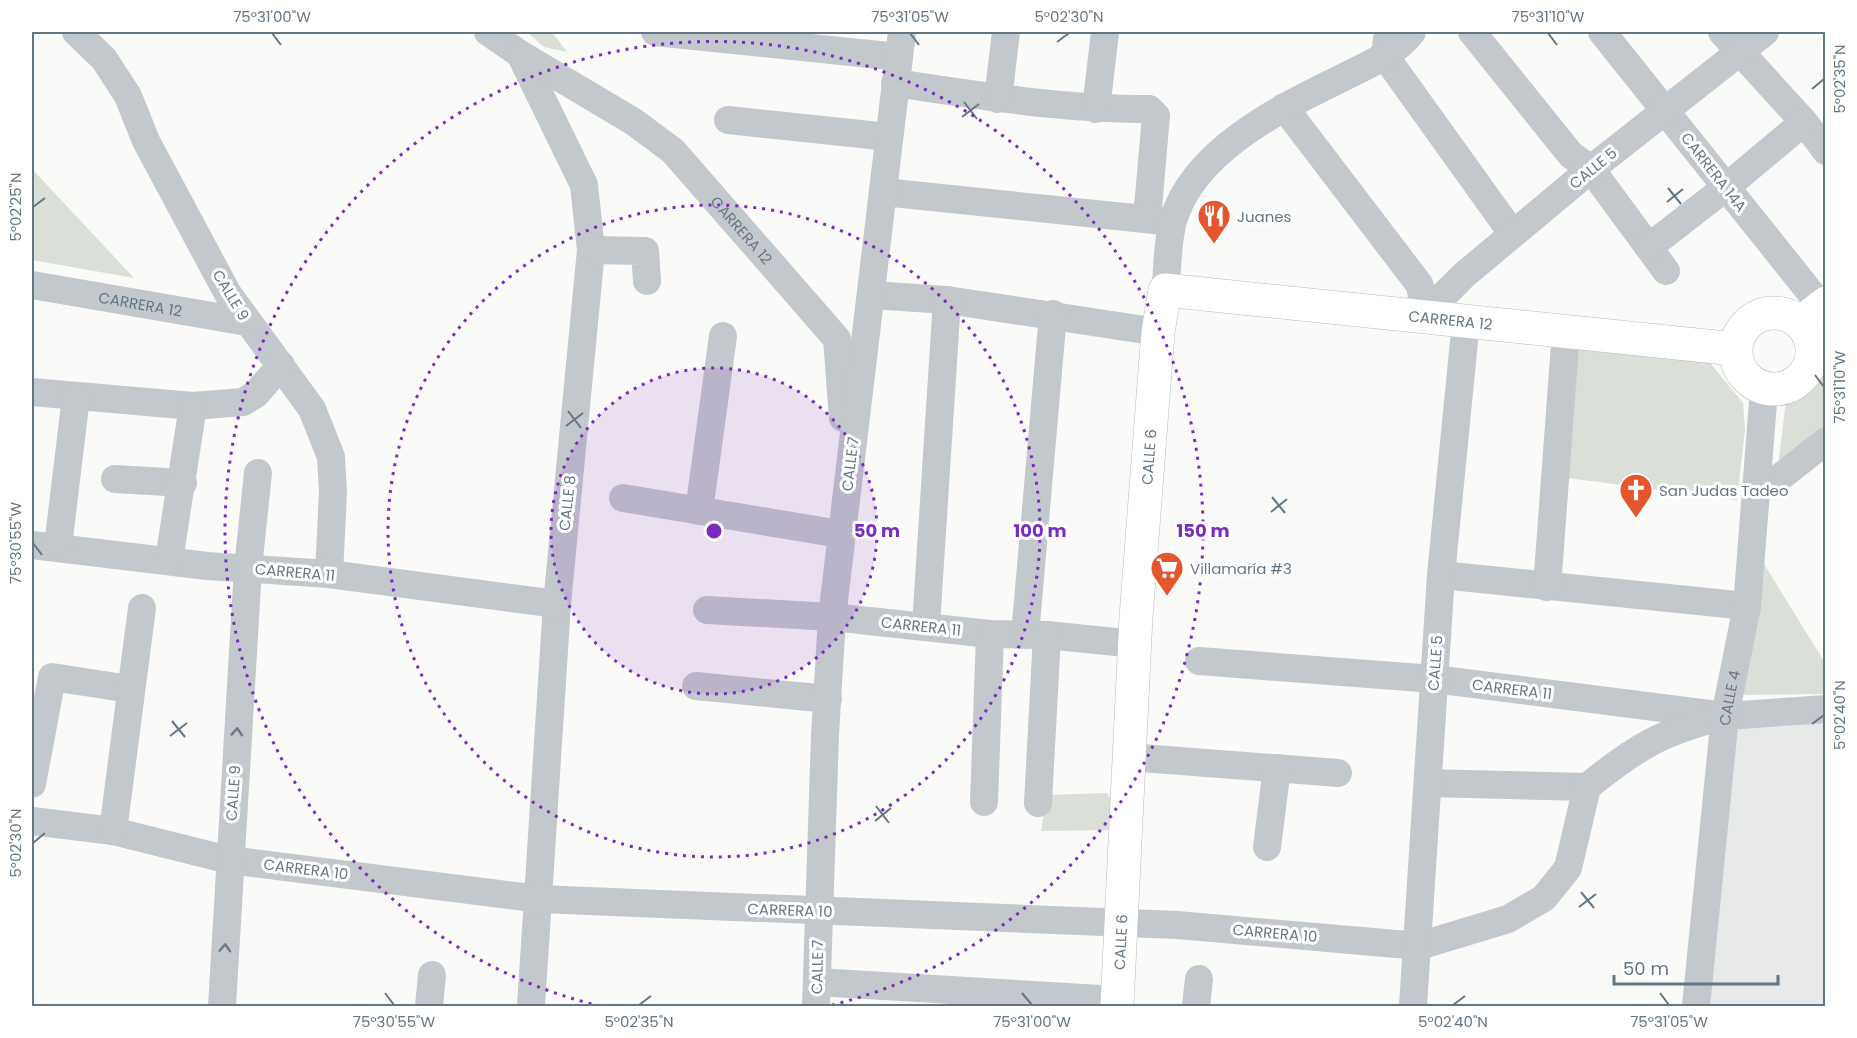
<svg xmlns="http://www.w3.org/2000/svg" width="1857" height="1038" font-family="Poppins,sans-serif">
	<rect width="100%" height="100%" fill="#fafaf8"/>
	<!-- built -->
	<path fill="#e8e9e9" d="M 1825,720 L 1825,1006 L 1702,1006 L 1733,724 Z"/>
	<!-- green -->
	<g fill="#dadfd7">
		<path d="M 527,32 L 552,32 L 567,52 L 544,47 Z"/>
		<path d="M 32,169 L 134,278 L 32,260 Z"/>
		<path d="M 1577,347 L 1710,363 L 1743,403 L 1745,430 L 1737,500 L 1560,477 Z"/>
		<path d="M 1825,360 L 1825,434 L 1777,473 L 1786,401 L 1808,385 Z"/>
		<path d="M 1759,556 L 1825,663 L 1825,694 L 1734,695 Z"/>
		<path d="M 1107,793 L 1115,806 L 1110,830 L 1041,831 L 1047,795 Z"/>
	</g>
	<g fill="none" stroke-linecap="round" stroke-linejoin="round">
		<!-- major casing -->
		<g stroke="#b5babe" stroke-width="34">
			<g id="major">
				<circle cx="1774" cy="351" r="38"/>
				<path d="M 1800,323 L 1826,303"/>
				<path id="s4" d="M 1117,1006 L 1136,617 L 1158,332 L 1165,290 L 1735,349"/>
			</g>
		</g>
		<!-- minor -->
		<g stroke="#c3c8cc" stroke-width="28">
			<path d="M 76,32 L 104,59 L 128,96 L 146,141 L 228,294 L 312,409 L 331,457 L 333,492 L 329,574"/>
			<path d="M 488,32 L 520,54 L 584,185 L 591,250 L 557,604 L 531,1006"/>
			<path d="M 655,32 L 899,57"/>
			<path d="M 1472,32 L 1571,155 L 1591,169 L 1666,271"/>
			<path d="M 1602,32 L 1826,312"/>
			<path d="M 1722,32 L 1804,122 L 1826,151"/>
			<path d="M 1387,39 L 1385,56 L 1512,233"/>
			<path id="s1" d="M 520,54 L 634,122 L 673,151 L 837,339 L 843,418"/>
			<path d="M 895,83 C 980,96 1064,109 1149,109 L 1156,116 L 1147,219"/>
			<path d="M 998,99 L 1006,32"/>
			<path d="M 1284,107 L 1419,284 L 1422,293 L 1420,316"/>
			<path d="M 1096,109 L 1105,32"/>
			<path d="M 728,120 L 889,137"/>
			<path d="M 883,192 L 1164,221"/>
			<path d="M 1649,247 L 1725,188 L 1804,122"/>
			<path d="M 591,250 L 645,251 L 647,281"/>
			<path id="s2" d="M 32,285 L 247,322"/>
			<path d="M 1165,290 C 1168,268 1167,242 1173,221 C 1193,151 1279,109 1340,79 C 1365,66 1394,55 1412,32"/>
			<path d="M 871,295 L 947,300 L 1158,332"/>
			<path d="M 1436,318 L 1444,295 L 1464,275 L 1591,169 L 1765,32"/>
			<path d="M 32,392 L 193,406 L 243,402 L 256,394 L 281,365"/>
			<path d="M 115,479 L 183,483"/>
			<path d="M 1774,482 L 1826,441"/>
			<path d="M 623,498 L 840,534"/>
			<path d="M 699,511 L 723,336"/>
			<path d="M 32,545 L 207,566 L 329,574 L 557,604"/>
			<path d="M 58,546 L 76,397"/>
			<path d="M 169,560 L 193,406"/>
			<path d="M 1441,575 L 1747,606"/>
			<path d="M 1547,587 L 1566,331"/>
			<path d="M 707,610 L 832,617 L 990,634 L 1047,635 L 1135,644"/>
			<path d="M 926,625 L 947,300"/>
			<path d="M 1025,635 L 1053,314"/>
			<path d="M 1199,661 L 1434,679 L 1725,716 L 1826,709"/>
			<path d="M 696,686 L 828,699"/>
			<path d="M 1128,757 L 1338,773"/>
			<path d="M 1428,783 L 1587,787"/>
			<path d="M 32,784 L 52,677 L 130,689"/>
			<path d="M 984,802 L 990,634"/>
			<path d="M 1038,803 L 1047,635"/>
			<path d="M 32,821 L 113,831 L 229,860 L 540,899 L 1177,925 L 1419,946 L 1508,919 L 1544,898 L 1568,868 L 1587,787 C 1636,747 1663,731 1725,716"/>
			<path d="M 113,831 L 142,608"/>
			<path d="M 1267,847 L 1277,768"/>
			<path d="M 817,982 L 1118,1000"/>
			<path d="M 222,1006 L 248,568 L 258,473"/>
			<path d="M 429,1006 L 432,975"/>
			<path d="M 816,1006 L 825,735 L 832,617 L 902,32"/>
			<path d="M 1196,1006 L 1199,979"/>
			<path d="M 1413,1006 L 1441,575 L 1466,321"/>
			<path id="s3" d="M 1696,1006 L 1725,716 L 1747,606 L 1764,389"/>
		</g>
		<!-- major -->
		<use href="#major" stroke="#fff" stroke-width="33"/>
	</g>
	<!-- one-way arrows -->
	<defs><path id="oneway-chevron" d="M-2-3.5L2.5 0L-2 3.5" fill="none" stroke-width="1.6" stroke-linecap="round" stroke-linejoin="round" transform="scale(1.5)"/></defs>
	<g stroke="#6a7a87">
		<use href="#oneway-chevron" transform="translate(237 732) rotate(-86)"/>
		<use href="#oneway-chevron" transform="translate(225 948) rotate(-87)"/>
	</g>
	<!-- ticks -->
	<path fill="none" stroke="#657683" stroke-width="2" d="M 272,33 L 281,45M 910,33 L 919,45M 1548,33 L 1557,45M 1057,42 L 1069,33M 1812,89 L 1824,79M 964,102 L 977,119M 962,117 L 979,104M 1668,188 L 1681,204M 1667,202 L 1683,189M 33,207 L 45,198M 1815,375 L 1824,387M 568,411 L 581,428M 566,426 L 583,413M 1272,497 L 1285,513M 1271,512 L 1287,499M 33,543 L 42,555M 172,721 L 185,737M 1812,724 L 1824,715M 170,736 L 187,723M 876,806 L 889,823M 875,821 L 891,808M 33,843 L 45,833M 1581,892 L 1594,908M 1579,907 L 1596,894M 385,993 L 394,1005M 1022,993 L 1032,1005M 1660,993 L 1669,1005M 639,1005 L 651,996M 1453,1005 L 1465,996"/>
	<!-- distance rings -->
	<circle cx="714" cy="531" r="163" fill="#7b2cbf" fill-opacity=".12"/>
	<g fill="none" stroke="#7b2cbf" stroke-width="3" stroke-dasharray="3 6">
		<circle cx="714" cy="531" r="163"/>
		<circle cx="714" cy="531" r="326"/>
		<path d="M600 1006A489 489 0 1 1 828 1006"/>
	</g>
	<!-- icons -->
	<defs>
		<g id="restaurant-pin" transform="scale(1.725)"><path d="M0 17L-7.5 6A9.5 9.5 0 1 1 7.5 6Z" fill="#e4572e" stroke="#fff"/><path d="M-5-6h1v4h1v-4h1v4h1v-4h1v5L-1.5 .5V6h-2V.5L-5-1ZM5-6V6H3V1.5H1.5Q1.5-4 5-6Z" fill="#fff"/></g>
		<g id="church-pin" transform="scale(1.725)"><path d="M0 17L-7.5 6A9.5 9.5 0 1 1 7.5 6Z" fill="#e4572e" stroke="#fff"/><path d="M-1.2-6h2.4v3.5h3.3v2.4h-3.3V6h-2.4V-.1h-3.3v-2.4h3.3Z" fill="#fff"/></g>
		<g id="supermarket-pin" transform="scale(1.725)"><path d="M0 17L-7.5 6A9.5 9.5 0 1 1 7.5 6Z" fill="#e4572e" stroke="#fff"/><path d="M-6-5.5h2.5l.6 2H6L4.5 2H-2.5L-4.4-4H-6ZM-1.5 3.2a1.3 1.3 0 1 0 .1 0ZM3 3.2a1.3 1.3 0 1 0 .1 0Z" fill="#fff"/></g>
	</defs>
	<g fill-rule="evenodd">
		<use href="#restaurant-pin" x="1214" y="216"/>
		<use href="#church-pin" x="1636" y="490"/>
		<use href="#supermarket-pin" x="1167" y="568"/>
	</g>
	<g text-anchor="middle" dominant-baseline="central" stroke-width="6" stroke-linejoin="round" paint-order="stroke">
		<!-- street labels -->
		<g font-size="15" fill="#657683" stroke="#fff">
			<text transform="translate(1593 168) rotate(-39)">CALLE 5</text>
			<text transform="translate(1714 172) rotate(52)">CARRERA 14A</text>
			<text stroke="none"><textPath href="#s1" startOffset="286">CARRERA 12</textPath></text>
			<text transform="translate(231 295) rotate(59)">CALLE 9</text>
			<text stroke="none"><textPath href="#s2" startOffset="110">CARRERA 12</textPath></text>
			<text stroke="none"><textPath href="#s4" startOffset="1005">CARRERA 12</textPath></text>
			<text stroke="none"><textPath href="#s4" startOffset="550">CALLE 6</textPath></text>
			<text transform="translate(850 464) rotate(-83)">CALLE 7</text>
			<text transform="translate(567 503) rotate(-84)">CALLE 8</text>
			<text transform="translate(295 572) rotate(5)">CARRERA 11</text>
			<text transform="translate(921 626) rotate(6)">CARRERA 11</text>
			<text transform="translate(1435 663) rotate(-86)">CALLE 5</text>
			<text transform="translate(1512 689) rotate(7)">CARRERA 11</text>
			<text stroke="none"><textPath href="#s3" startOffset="310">CALLE 4</textPath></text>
			<text transform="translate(233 793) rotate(-86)">CALLE 9</text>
			<text transform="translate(306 869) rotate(7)">CARRERA 10</text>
			<text transform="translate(790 910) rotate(2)">CARRERA 10</text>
			<text transform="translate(1275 933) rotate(5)">CARRERA 10</text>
			<text stroke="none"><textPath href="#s4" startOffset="64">CALLE 6</textPath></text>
			<text transform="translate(817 967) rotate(-89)">CALLE 7</text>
		</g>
		<!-- poi labels -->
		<g font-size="15" fill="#657683" stroke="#fff" text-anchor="start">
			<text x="1237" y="216">Juanes</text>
			<text x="1659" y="490">San Judas Tadeo</text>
			<text x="1190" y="568">Villamaría #3</text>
		</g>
	</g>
	<circle cx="714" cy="531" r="9" fill="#7b2cbf" stroke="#fff" stroke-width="3"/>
	<g font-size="18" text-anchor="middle" font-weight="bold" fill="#7b2cbf" stroke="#fff" stroke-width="6" stroke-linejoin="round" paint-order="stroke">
		<text x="877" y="537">50 m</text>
		<text x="1040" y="537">100 m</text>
		<text x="1203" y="537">150 m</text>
	</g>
	<!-- border -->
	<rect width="1857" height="1038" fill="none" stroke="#ffffff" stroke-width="66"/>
	<!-- scale -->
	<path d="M1614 975v9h164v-9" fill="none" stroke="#657683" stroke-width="3"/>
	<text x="1623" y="975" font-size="18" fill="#657683" stroke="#ffffff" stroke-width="4.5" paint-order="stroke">50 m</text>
	<rect x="33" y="33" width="1791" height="972" fill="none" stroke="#657683" stroke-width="2"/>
	<g font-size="15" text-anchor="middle" fill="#657683">
		<text x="272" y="22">75°31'00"W</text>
		<text x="910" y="22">75°31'05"W</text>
		<text x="1069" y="22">5°02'30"N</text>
		<text x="1548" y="22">75°31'10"W</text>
		<text transform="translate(1840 79) rotate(-90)" y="5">5°02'35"N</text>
		<text transform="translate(16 207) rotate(-90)" y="5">5°02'25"N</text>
		<text transform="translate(1840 387) rotate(-90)" y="5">75°31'10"W</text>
		<text transform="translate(16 543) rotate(-90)" y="5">75°30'55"W</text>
		<text transform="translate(1840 715) rotate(-90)" y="5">5°02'40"N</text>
		<text transform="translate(16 843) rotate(-90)" y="5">5°02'30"N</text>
		<text x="394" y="1027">75°30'55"W</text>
		<text x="639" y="1027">5°02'35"N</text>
		<text x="1032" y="1027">75°31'00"W</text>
		<text x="1453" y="1027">5°02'40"N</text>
		<text x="1669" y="1027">75°31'05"W</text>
	</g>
</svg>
